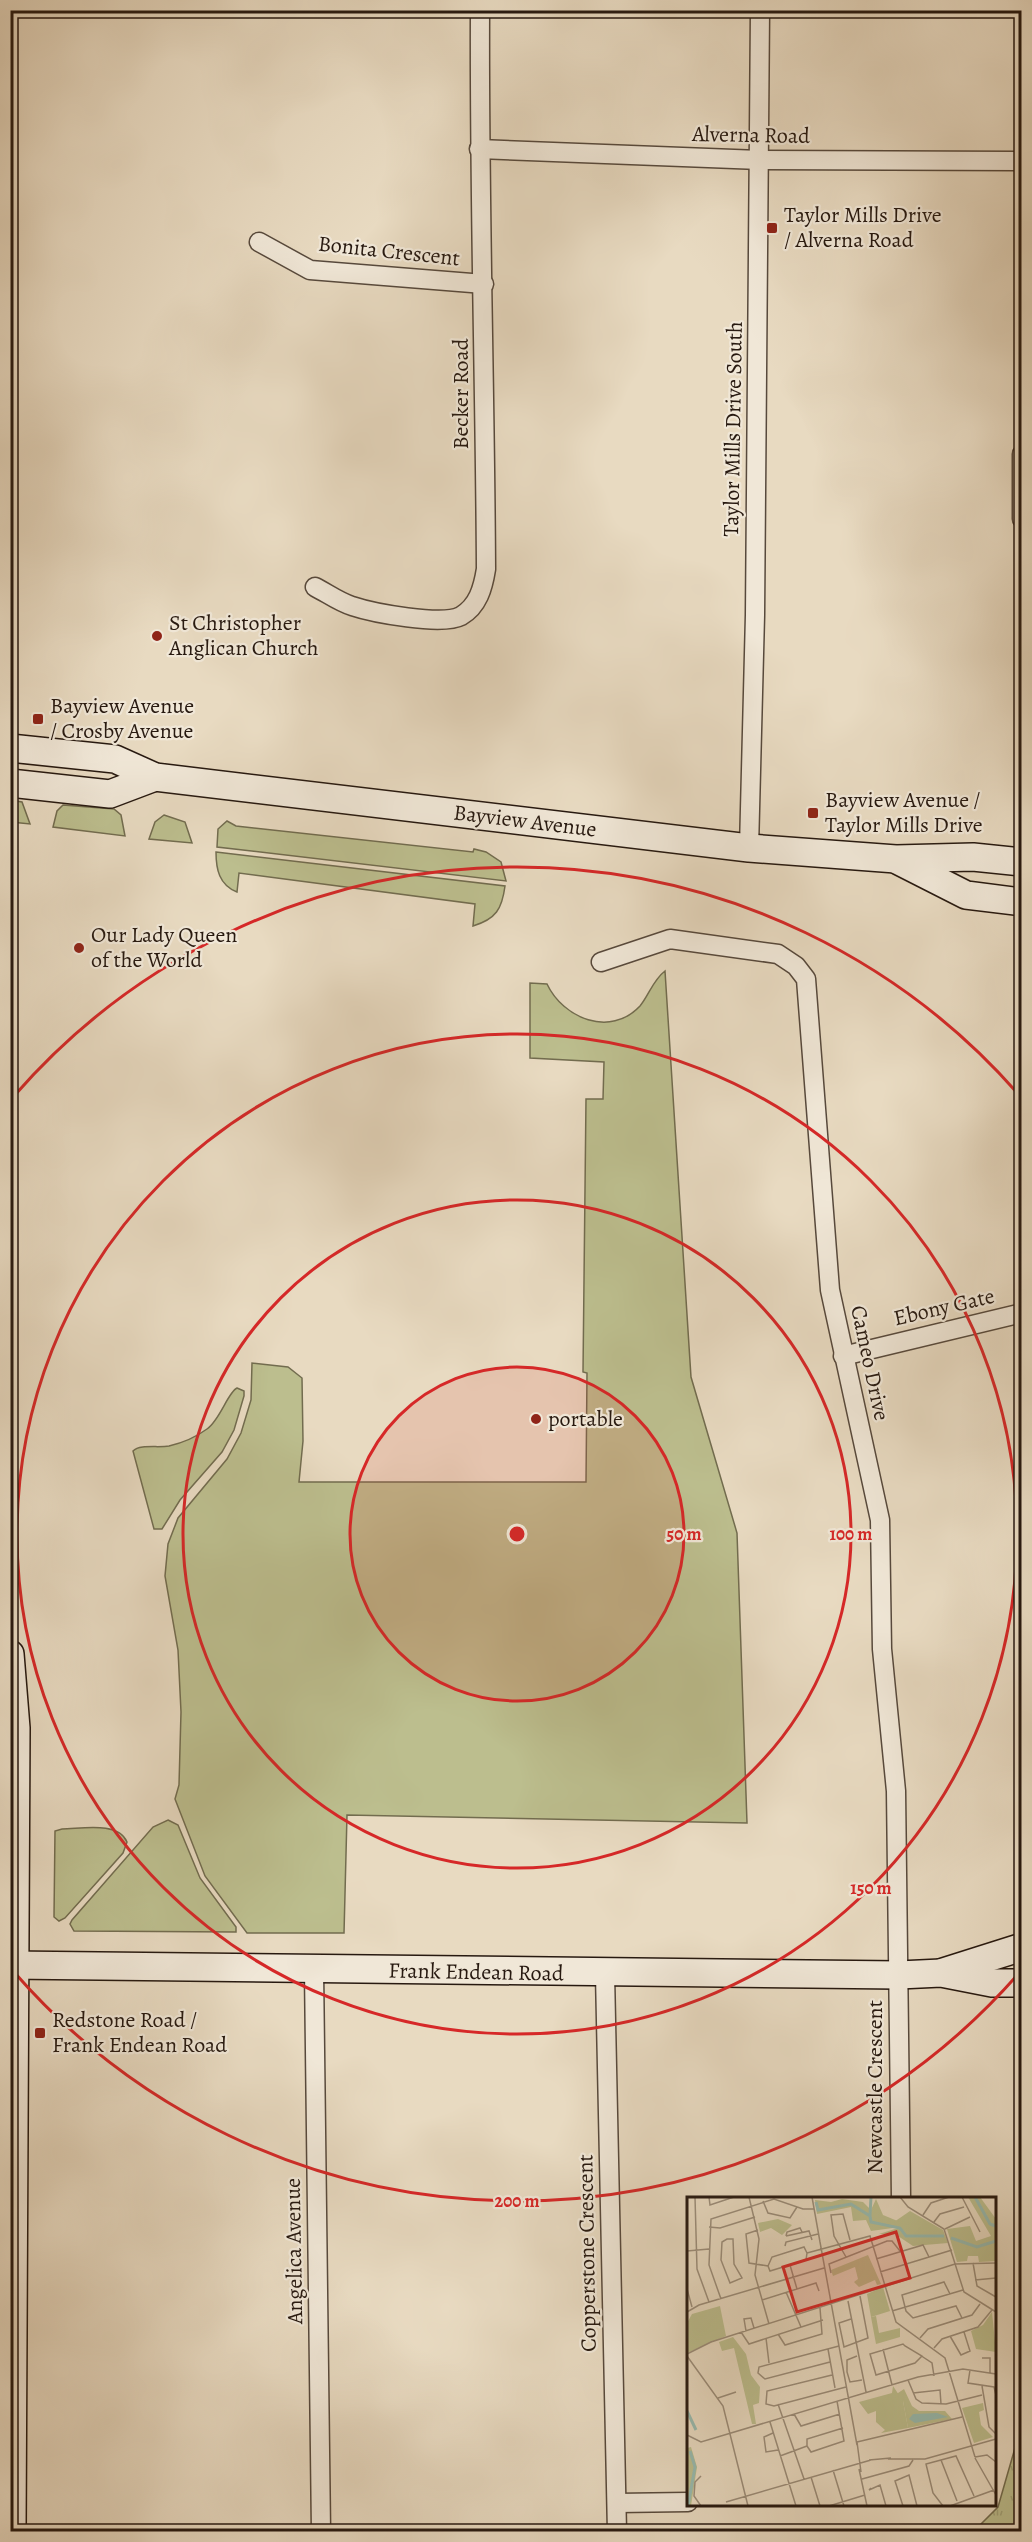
<svg xmlns="http://www.w3.org/2000/svg" width="1032" height="2542" font-family="Alegreya,serif">
	<defs>
		<pattern id="park-tufts" width="24" height="20" patternUnits="userSpaceOnUse" patternTransform="scale(1.5)"><rect width="24" height="20" fill="#bcbe8e"/><path d="M3 7l-1-3M5 7V3M7 7l1-3M15 17l-1-3M17 17v-4M19 17l1-3" fill="none" stroke="#a2a379"/></pattern>
	</defs>
	<rect width="100%" height="100%" fill="#e8dac1"/>
	<filter id="stains"><feTurbulence type="fractalNoise" baseFrequency=".00333" numOctaves="4"/><feColorMatrix values="0 0 0 0 .2 0 0 0 0 .09 0 0 0 0 .02 0 0 0 .5 -.17"/></filter>
	<radialGradient id="worn" r=".72"><stop offset=".6" stop-color="#630" stop-opacity="0"/><stop offset="1" stop-color="#630" stop-opacity=".3"/></radialGradient>
	<!-- grass -->
	<g fill="#bcbe8e" stroke="#726c4f" stroke-width="1.5">
		<path d="M 10,800 L 22,802 L 30,824 L 11,822 Z"/>
		<path d="M 63,805 L 114,809 L 121,815 L 125,836 L 53,827 L 57,811 Z"/>
		<path d="M 164,815 L 185,822 L 192,843 L 149,839 L 155,822 Z"/>
		<path d="M 227,821 L 236,826 L 473,852 L 474,849 L 486,852 L 501,862 L 506,881 L 217,847 L 218,829 Z"/>
		<path d="M 216,852 L 505,886 C 502,909 496,919 473,926 L 475,904 L 239,873 L 237,892 C 219,885 216,869 216,852 Z"/>
		<path d="M 665,971 L 691,1377 L 737,1533 L 747,1823 L 347,1815 L 344,1933 L 247,1933 L 205,1876 L 175,1799 L 179,1785 L 181,1712 L 178,1650 L 165,1576 L 168,1544 L 178,1518 L 227,1459 L 241,1433 L 251,1400 L 252,1363 L 288,1367 L 302,1378 L 303,1441 L 299,1482 L 586,1482 L 587,1373 L 583,1372 L 586,1099 L 603,1099 L 604,1062 L 530,1058 L 530,983 L 547,984 C 563,1018 610,1038 640,1006 C 649,995 653,980 665,971 Z"/>
		<path d="M 237,1388 L 244,1391 L 244,1396 L 234,1430 L 222,1452 L 180,1500 L 162,1529 L 154,1529 L 133,1451 C 140,1444 158,1448 169,1446 C 182,1443 196,1437 207,1429 C 220,1420 228,1392 237,1388 Z"/>
		<path d="M 168,1820 L 178,1825 L 200,1878 L 236,1927 L 236,1932 L 74,1931 L 70,1924 L 72,1920 L 153,1827 Z"/>
		<path d="M 62,1829 C 81,1829 118,1821 127,1842 L 123,1853 L 65,1918 L 59,1921 L 54,1917 L 55,1831 Z"/>
	</g>
	<!-- park -->
	<path fill="url(#park-tufts)" stroke="#726c4f" stroke-width="1.5" d="M 1021,2427 L 1021,2531 L 974,2531 L 998,2507 Z"/>
	<g fill="none" stroke-linecap="round" stroke-linejoin="round">
		<!-- street casing -->
		<g stroke="#57493c" stroke-width="21">
			<g id="street">
				<path d="M 479,149 L 760,160 L 1022,161"/>
				<path d="M 259,242 L 310,270 L 484,284"/>
				<path d="M 1022,454 L 1022,519"/>
				<path d="M 315,587 C 327,593 339,602 352,606 C 373,613 442,626 461,616 C 478,606 483,588 486,569 C 485,383 479,197 480,10"/>
				<path d="M 749,848 L 755,615 L 760,10"/>
				<path d="M 601,962 L 670,939 L 778,954 L 796,966 L 806,979 L 830,1290 L 880,1520 L 882,1649 L 896,1791 L 901,2198"/>
				<path d="M 843,1356 L 1022,1313"/>
				<path d="M 314,1970 L 321,2532"/>
				<path d="M 605,1974 L 617,2532"/>
				<path d="M 617,2503 L 688,2502"/>
			</g>
		</g>
		<!-- secondary casing -->
		<g stroke="#271910" stroke-width="30">
			<g id="secondary">
				<path d="M 10,748 L 115,759 L 155,777 L 749,848 L 896,859 L 973,857 L 1022,862"/>
				<path d="M 10,783 L 110,794 L 155,777"/>
				<path d="M 899,861 L 966,895 L 1022,902"/>
				<path d="M 10,1654 L 16,1728 L 12,2532"/>
				<path d="M 10,1965 L 899,1975 L 941,1973 L 992,1983 L 1022,1983"/>
				<path d="M 943,1972 L 1022,1947"/>
			</g>
		</g>
		<!-- street -->
		<use href="#street" stroke="#f0e7d7" stroke-width="18"/>
		<!-- secondary -->
		<use href="#secondary" stroke="#f0e7d7" stroke-width="27"/>
	</g>
	<!-- distance rings -->
	<circle cx="517" cy="1534" r="167" fill="#d62828" fill-opacity=".12"/>
	<g fill="none" stroke="#d62828" stroke-width="3">
		<circle cx="517" cy="1534" r="167"/>
		<circle cx="517" cy="1534" r="334"/>
		<circle cx="517" cy="1534" r="500"/>
		<path d="M1020 1972A667 667 0 0 1 14 1972M14 1096A667 667 0 0 1 1020 1096"/>
	</g>
	<!-- markers -->
	<g fill="#8f2418" stroke="#f0e7d7" stroke-width="2">
		<rect x="766" y="222" width="12" height="12" rx="3"/>
		<circle cx="157" cy="636" r="6"/>
		<rect x="32" y="713" width="12" height="12" rx="3"/>
		<rect x="807" y="807" width="12" height="12" rx="3"/>
		<circle cx="79" cy="948" r="6"/>
		<circle cx="536" cy="1419" r="6"/>
		<rect x="34" y="2027" width="12" height="12" rx="3"/>
	</g>
	<g text-anchor="middle" dominant-baseline="central" stroke-width="4.5" stroke-linejoin="round" paint-order="stroke">
		<!-- street labels -->
		<g font-size="22" fill="#271910" stroke="#f0e7d7">
			<text transform="translate(751 135) rotate(1)">Alverna Road</text>
			<text transform="translate(389 251) rotate(6)">Bonita Crescent</text>
			<text transform="translate(461 394) rotate(-90)">Becker Road</text>
			<text transform="translate(733 429) rotate(-89)">Taylor Mills Drive South</text>
			<text transform="translate(525 821) rotate(7)">Bayview Avenue</text>
			<text transform="translate(944 1307) rotate(-13)">Ebony Gate</text>
			<text transform="translate(870 1363) rotate(78)">Cameo Drive</text>
			<text transform="translate(476 1972) rotate(1)">Frank Endean Road</text>
			<text transform="translate(875 2087) rotate(-90)">Newcastle Crescent</text>
			<text transform="translate(294 2251) rotate(-91)">Angelica Avenue</text>
			<text transform="translate(587 2253) rotate(-91)">Copperstone Crescent</text>
		</g>
		<!-- poi labels -->
		<g font-size="22" fill="#271910" stroke="#f0e7d7" text-anchor="start">
			<text x="784" y="215">Taylor Mills Drive<tspan x="784" dy="25">/ Alverna Road</tspan></text>
			<text x="169" y="623">St Christopher<tspan x="169" dy="25">Anglican Church</tspan></text>
			<text x="50" y="706">Bayview Avenue<tspan x="50" dy="25">/ Crosby Avenue</tspan></text>
			<text x="825" y="800">Bayview Avenue /<tspan x="825" dy="25">Taylor Mills Drive</tspan></text>
			<text x="91" y="935">Our Lady Queen<tspan x="91" dy="25">of the World</tspan></text>
			<text x="548" y="1419">portable</text>
			<text x="52" y="2020">Redstone Road /<tspan x="52" dy="25">Frank Endean Road</tspan></text>
		</g>
	</g>
	<!-- overview -->
	<g transform="translate(687 2197)">
		<rect width="309" height="309" fill="#e8dac1"/>
		<path d="M 181,58 L 194,87 L 190,88 L 188,83 L 172,90 L 167,85 L 171,82 L 168,70 L 146,79 L 144,73 ZM 189,119 L 192,136 L 213,131 L 213,140 L 189,147 L 184,120 ZM 206,189 L 216,204 L 221,231 L 194,236 L 198,233 L 189,225 L 189,214 L 181,217 L 172,205 L 205,196 ZM 296,206 L 297,213 L 292,215 L 294,228 L 306,240 L 287,246 L 275,211 Z" fill="#bcbe8e"/>
		<path d="M 155,2 L 176,5 L 184,13 L 189,2 L 196,18 L 213,25 L 213,30 L 184,34 L 179,23 L 166,24 L 164,10 L 130,17 L 128,3 L 144,5 ZM 4,250 L 10,270 L 4,309 L 0,309 L 0,251 Z" fill="#bcbe8e"/>
		<path d="M 281,0 L 293,0 L 309,22 L 309,64 L 292,65 L 291,59 L 281,59 L 280,64 L 270,65 L 260,32 L 283,29 L 289,44 L 304,39 ZM 223,14 L 256,33 L 261,46 L 226,49 L 208,37 L 192,37 L 211,31 L 207,25 ZM 91,22 L 105,28 L 95,38 L 84,31 L 73,35 L 71,26 ZM 196,90 L 203,114 L 184,120 L 180,97 ZM 33,109 L 39,139 L 0,156 L 0,126 L 5,117 ZM 305,115 L 309,155 L 289,152 L 284,134 L 296,128 ZM 46,140 L 59,157 L 64,178 L 73,190 L 72,206 L 66,208 L 69,227 L 65,227 L 47,151 L 35,154 L 32,145 ZM 217,192 L 225,209 L 232,214 L 258,214 L 265,222 L 221,231 L 216,204 L 211,205 L 208,198 Z" fill="#bcbe8e"/>
		<path d="M 250,216 L 261,220 L 228,226 L 222,222 L 226,217 Z" fill="#97bbb0"/>
		<path fill="none" stroke="#97bbb0" stroke-width="3" d="M 288,0 L 303,27 L 309,29M 129,5 L 131,13 L 164,7 L 183,19 L 184,25 L 213,31 L 219,39 L 257,39M 183,18 L 184,0M 264,41 L 290,50 L 309,44M 0,214 L 9,233M 1,309 L 8,270 L 3,254"/>
		<path fill="none" stroke="#9b8d7a" stroke-width="1.5" d="M 8,0 L 10,72 L 22,105M 22,0 L 23,8 L 47,0M 62,0 L 72,42 L 68,78 L 82,127M 125,0 L 133,45M 213,0 L 221,10 L 257,32 L 277,95 L 309,115M 275,0 L 293,35M 76,4 L 81,16 L 103,21 L 110,10M 236,18 L 244,6 L 262,0M 247,25 L 253,17 L 277,10M 22,30 L 33,31 L 68,20M 258,32 L 283,20M 71,33 L 59,37 L 62,66 L 81,69 L 83,74 L 119,63 L 120,56M 99,39 L 122,34 L 125,43M 99,39 L 100,35 L 113,31 L 115,35M 40,42 L 46,42 L 47,67 L 55,81 L 43,86 L 34,63 L 35,45 ZM 133,45 L 170,248M 98,49 L 99,45 L 131,37M 0,54 L 22,52M 120,56 L 183,39 L 209,125 L 258,161 L 288,260M 159,60 L 147,39 L 144,18 L 156,17 L 163,43M 189,62 L 236,48 L 242,60M 286,66 L 290,89 L 309,100M 103,68 L 110,92M 81,69 L 85,60 L 117,50 L 120,56M 193,75 L 265,53M 144,76 L 142,67 L 200,44 L 205,44 L 213,54M 288,83 L 309,81M 0,92 L 5,110M 99,95 L 114,130M 263,97 L 257,85 L 215,98 L 219,114 L 226,121 L 269,109 L 275,121M 34,102 L 22,68 L 24,22 L 87,2 L 116,12 L 127,12M 75,103 L 129,86 L 132,94M 161,104 L 179,195M 205,114 L 276,93M 0,115 L 12,108 L 137,71M 164,122 L 152,126 L 157,150 L 181,141 L 173,99M 59,134 L 57,122 L 64,121 L 67,131M 54,135 L 62,147 L 136,123M 91,137 L 98,148 L 135,137 L 133,111M 263,139 L 274,158 L 283,154 L 277,135M 79,141 L 82,166M 233,141 L 241,132 L 285,118 L 293,107M 247,151 L 255,142 L 291,130 L 305,113M 141,152 L 148,191M 196,152 L 205,188M 0,157 L 24,145 L 268,67 L 309,66M 0,159 L 36,209 L 61,309M 170,159 L 160,163 L 160,175 L 163,185 L 175,183M 235,159 L 228,166 L 189,178 L 183,157 L 216,147 L 218,149 L 235,159 L 236,160 L 245,166 L 247,179M 295,161 L 303,161 L 303,176M 143,165 L 78,182 L 71,176 L 72,170 L 152,149M 283,173 L 281,186 L 307,190 L 309,198M 145,178 L 80,194 L 79,207 L 87,209 L 159,190M 221,183 L 229,202 L 235,206 L 259,207 L 295,198M 295,189 L 302,230 L 309,237M 226,196 L 253,193 L 254,207M 31,201 L 49,195M 91,207 L 117,282M 107,217 L 114,229 L 153,217M 83,225 L 109,309M 86,236 L 77,240 L 79,255 L 91,253M 0,238 L 14,245 L 231,180 L 276,172 L 309,177M 170,245 L 275,220M 170,245 L 174,275M 120,249 L 124,255 L 157,244 L 150,204M 120,249 L 120,242 L 156,231M 93,259 L 120,249M 288,260 L 300,258 L 309,265M 288,261 L 309,298M 201,262 L 238,262 L 309,242M 182,263 L 204,261M 254,263 L 270,304M 172,272 L 180,309M 146,273 L 157,309M 124,280 L 133,309M 11,282 L 14,279 L 8,285 L 7,299 L 14,309M 175,282 L 222,269 L 226,263M 184,291 L 182,293 L 193,288 L 199,309M 39,305 L 184,263M 142,309 L 178,298M 216,309 L 208,284 L 222,278 L 230,309M 256,309 L 246,296 L 239,267 L 269,259 L 287,299M 263,309 L 307,293"/>
		<path fill="#d62828" fill-opacity="0.15" stroke="#d62828" stroke-width="3" d="M 209,35 L 223,81 L 110,115 L 96,70 Z"/>
		<rect width="309" height="309" fill="none" stroke="#271910" stroke-width="3"/>
	</g>
	<circle cx="517" cy="1534" r="9" fill="#d62828" stroke="#f0e7d7" stroke-width="3"/>
	<g font-size="18" text-anchor="middle" font-weight="bold" fill="#d62828" stroke="#f0e7d7" stroke-width="4.5" stroke-linejoin="round" paint-order="stroke">
		<text x="684" y="1540">50 m</text>
		<text x="851" y="1540">100 m</text>
		<text x="871" y="1894">150 m</text>
		<text x="517" y="2207">200 m</text>
	</g>
	<!-- margin -->
	<rect width="1032" height="2542" fill="none" stroke="#e8dac1" stroke-width="36"/>
	<rect x="12" y="12" width="1008" height="2518" fill="none" stroke="#271910" stroke-width="3"/>
	<rect x="18" y="18" width="996" height="2506" fill="none" stroke="#271910" stroke-width="1.5"/>
	<rect width="100%" height="100%" filter="url(#stains)"/>
	<rect width="100%" height="100%" fill="url(#worn)"/>
</svg>
